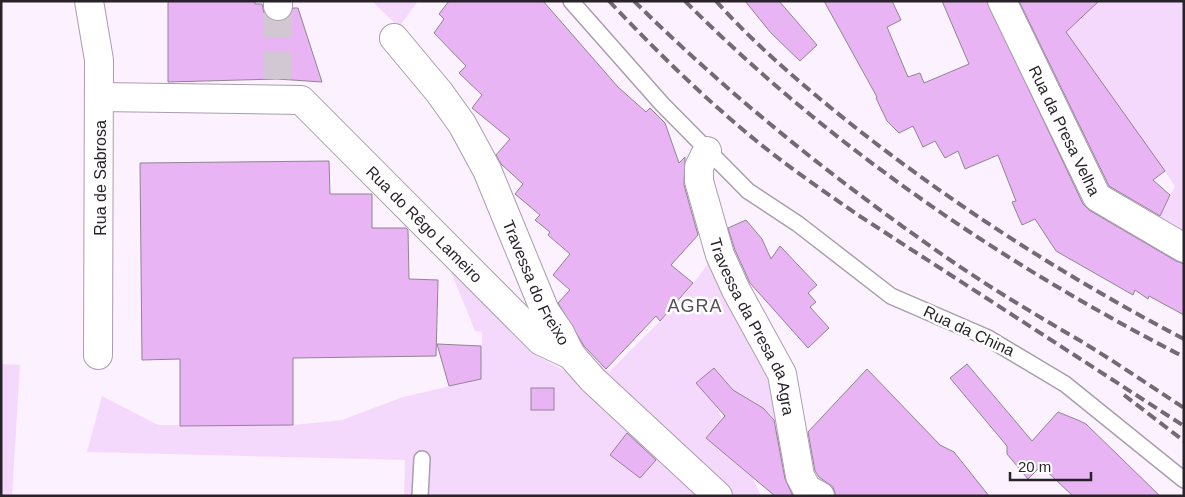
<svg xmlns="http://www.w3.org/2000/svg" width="1185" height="497" font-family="Arial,sans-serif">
	<rect width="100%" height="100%" fill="#fcf1ff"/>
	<!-- green -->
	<g fill="#f5d9fc">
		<path d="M 372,1 L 418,1 L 399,27 Z"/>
		<path d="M 1099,1 L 1184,1 L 1184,234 L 1158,220 L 1175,186 L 1066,32 Z"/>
		<path d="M 714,256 L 778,378 L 793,470 L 765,444 L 780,430 C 775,412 753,402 739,393 L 735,398 L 727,393 L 732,388 L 715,368 L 697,383 L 715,404 L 722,419 L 707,438 L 752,477 L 761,496 L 729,496 L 591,367 L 597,361 L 609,372 L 680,301 Z"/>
		<path d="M 445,257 L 536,346 L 534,354 L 569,373 L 707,496 L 404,496 L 405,460 L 87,452 L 102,396 L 158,425 L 293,425 L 342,420 L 403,397 L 481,379 L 482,332 L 475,331 Z"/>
		<path d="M 1,364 L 20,365 L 12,496 L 1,496 Z"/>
	</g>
	<!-- building -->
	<g fill="#e9b4f4" stroke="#908493">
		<path d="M 168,1 L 255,1 L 255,4 L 262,4 L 264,13 L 270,19 L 278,22 L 286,19 L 293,8 L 298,8 L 322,82 L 277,79 L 168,82 Z"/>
		<path d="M 449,1 L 543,1 L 618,87 L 646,112 L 650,108 L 665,123 L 679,163 L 685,157 L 684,185 L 698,235 L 671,265 L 693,283 L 660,321 L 656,316 L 606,369 L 584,346 L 558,303 L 570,290 L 553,275 L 570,254 L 548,235 L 550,232 L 535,220 L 540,215 L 515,194 L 523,184 L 501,164 L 496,155 L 510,139 L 472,108 L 482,95 L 459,73 L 466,66 L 434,33 L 444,19 L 439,14 Z"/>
		<path d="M 745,1 L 779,1 L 817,45 L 800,61 L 771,33 Z"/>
		<path d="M 824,1 L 892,1 L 901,20 L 887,27 L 908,77 L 920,73 L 924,83 L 969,64 L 942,1 L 987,1 L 1083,204 L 1089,210 L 1176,261 L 1184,264 L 1184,315 L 1149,296 L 1148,299 L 1135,290 L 1133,295 L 1056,251 L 1035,219 L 1022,225 L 1012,202 L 1016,201 L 998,155 L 965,169 L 958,151 L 945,158 L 935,141 L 923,147 L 913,126 L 899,133 L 887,121 L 876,98 L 877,97 Z"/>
		<path d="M 1019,1 L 1099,1 L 1066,32 L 1165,171 L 1153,180 L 1170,195 L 1160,216 L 1109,186 Z"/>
		<path d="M 329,161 L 330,194 L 372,194 L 372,228 L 406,228 L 408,230 L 409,279 L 438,280 L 436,356 L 293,358 L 293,425 L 180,426 L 180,359 L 142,360 L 140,163 Z"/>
		<path d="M 746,220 L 762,239 L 771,259 L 780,246 L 817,285 L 808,293 L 816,302 L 810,307 L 829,328 L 808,348 L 750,283 L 735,250 L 728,228 Z"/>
		<path d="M 437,344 L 481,346 L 481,379 L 449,386 Z"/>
		<path d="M 967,364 L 1032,441 L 1058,412 L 1080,421 L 1086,424 L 1160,496 L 1073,496 L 1041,466 L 1028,479 L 1007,454 L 1007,446 L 950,378 Z"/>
		<path d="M 714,368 L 733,390 L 763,408 L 774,420 L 785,479 L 793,496 L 775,496 L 706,438 L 725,416 L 696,383 Z"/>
		<path d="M 867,369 L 940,445 L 954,452 L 989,496 L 836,496 L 833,487 L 819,477 L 815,471 L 808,432 Z"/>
		<rect x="531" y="388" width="23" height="22"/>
		<path d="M 627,433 L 656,460 L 640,478 L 610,455 Z"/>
	</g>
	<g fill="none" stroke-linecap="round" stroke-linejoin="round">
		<!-- minor-tunnel -->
		<path stroke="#d2c8d4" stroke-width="28" stroke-dasharray="28 14" stroke-linecap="butt" d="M 277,79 L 278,6"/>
		<!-- service casing -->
		<g stroke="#aa9dad" stroke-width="18">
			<g id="service">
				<path d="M 571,1 L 662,104 L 748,191 L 798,224 L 891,296 L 988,338 L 1065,384 L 1184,480"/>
				<path d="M 420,496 L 422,459"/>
			</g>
		</g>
		<!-- minor casing -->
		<g stroke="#aa9dad" stroke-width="30">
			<g id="minor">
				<path d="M 89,1 L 99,60 L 98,355"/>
				<path id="s1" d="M 1002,1 L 1097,197 L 1184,248"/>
				<path d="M 278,6 L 278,1"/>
				<path id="s2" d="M 394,38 L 439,92 L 462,124 L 487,170 L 545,311 L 560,333 L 571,355 L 593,380 L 718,496"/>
				<path id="s3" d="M 100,97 L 301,100 L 541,341 L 571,355"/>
				<path id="s4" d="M 707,151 L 699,167 L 699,181 L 720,255 L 736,290 L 782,374 L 800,476 L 807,489 L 820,496"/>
			</g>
		</g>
		<!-- service -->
		<use href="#service" stroke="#fff" stroke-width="15"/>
		<!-- minor -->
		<use href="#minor" stroke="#fff" stroke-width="28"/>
		<!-- rail -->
		<g stroke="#726b73" stroke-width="4" stroke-dasharray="10 5" stroke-linecap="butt">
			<path d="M 609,1 C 656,51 706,100 759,143 C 791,169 825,192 858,215 L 1184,426"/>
			<path d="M 634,1 C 732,98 840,184 953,262 C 994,290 1036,315 1079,340 C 1114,361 1149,385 1184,408"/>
			<path d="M 685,1 C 830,147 1002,263 1184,357"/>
			<path d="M 716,1 C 758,48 807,89 856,128 C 958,208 1069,279 1184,339"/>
			<path d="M 1124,395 L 1184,441"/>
		</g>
	</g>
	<g text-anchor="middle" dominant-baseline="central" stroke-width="5" stroke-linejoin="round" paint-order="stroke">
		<!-- street labels -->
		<g font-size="16" fill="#282329" stroke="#fff">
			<text stroke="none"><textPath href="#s1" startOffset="144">Rua da Presa Velha</textPath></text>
			<text transform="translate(100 178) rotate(-90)">Rua de Sabrosa</text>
			<text stroke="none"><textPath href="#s3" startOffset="376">Rua do Rêgo Lameiro</textPath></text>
			<text stroke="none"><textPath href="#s2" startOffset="285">Travessa do Freixo</textPath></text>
			<text stroke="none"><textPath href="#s4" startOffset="188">Travessa da Presa da Agra</textPath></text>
			<text transform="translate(969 331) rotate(25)">Rua da China</text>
		</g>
		<!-- neighbourhood labels -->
		<g font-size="18" letter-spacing="1" fill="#594e5b" stroke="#fff">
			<text x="695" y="306">AGRA</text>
		</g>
	</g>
	<!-- border -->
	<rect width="1185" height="497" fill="none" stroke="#282329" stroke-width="5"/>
	<!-- scale -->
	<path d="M1010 472v8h81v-8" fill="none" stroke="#282329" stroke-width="2.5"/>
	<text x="1018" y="472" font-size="15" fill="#282329" stroke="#ffffff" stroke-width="4" paint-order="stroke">20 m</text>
</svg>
